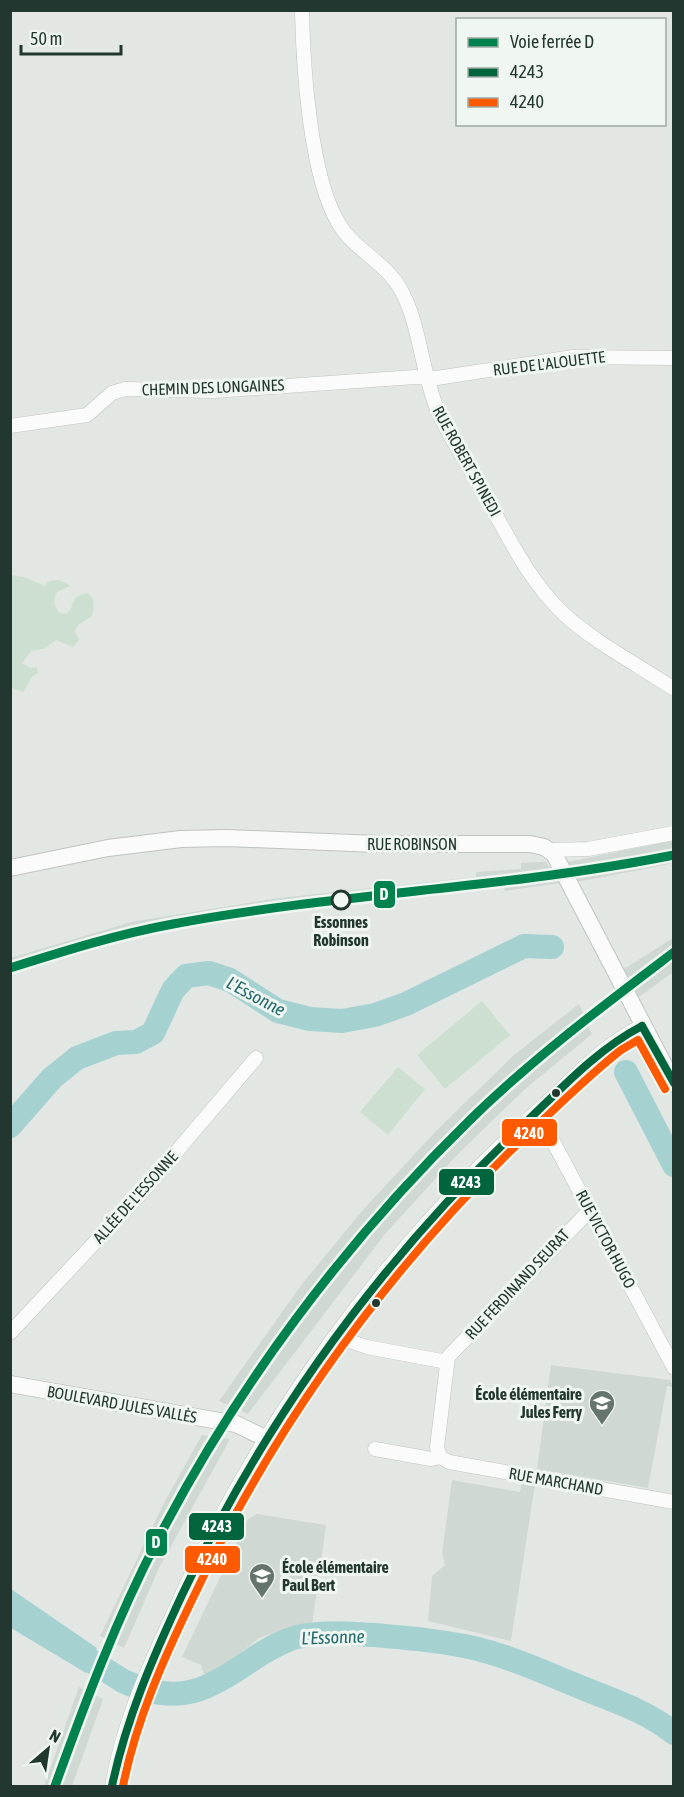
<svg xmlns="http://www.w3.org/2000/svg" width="684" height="1797" font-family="'Asap Condensed',sans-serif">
	<rect width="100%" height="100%" fill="#e2e7e4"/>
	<!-- built -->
	<g fill="#d0d8d3">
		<path d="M 673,840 L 673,863 L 649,868 L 577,882 L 568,862 Z"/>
		<path d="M 538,862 L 546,862 L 560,883 L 505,891 L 504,888 L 284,910 L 171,927 L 85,947 L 11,971 L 11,958 L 131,922 L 279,898 L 476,877 L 476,872 L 521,869 L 521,863 Z"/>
		<path d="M 673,938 L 673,972 L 639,997 L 624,969 Z"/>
		<path d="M 579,1004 L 592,1034 L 525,1089 L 457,1155 L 385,1234 L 248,1414 L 219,1401 L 302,1284 L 362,1211 L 436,1131 L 514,1055 Z"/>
		<path d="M 551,1365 L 670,1380 L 673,1387 L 667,1386 L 648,1488 L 537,1469 Z"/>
		<path d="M 202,1435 L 230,1439 L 159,1568 L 124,1648 L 100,1636 L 165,1501 Z"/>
		<path d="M 452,1480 L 520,1492 L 522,1482 L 535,1484 L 511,1641 L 428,1621 L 432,1576 L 445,1565 L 442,1553 Z"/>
		<path d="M 257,1514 L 326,1525 L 312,1625 L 285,1629 L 259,1638 L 223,1667 L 205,1678 L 201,1665 L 182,1657 L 248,1519 Z"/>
		<path d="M 79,1687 L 103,1699 L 72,1786 L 44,1786 Z"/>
	</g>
	<!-- green -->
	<g fill="#ccdfd0">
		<path d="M 11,575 L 24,577 L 45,586 L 47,582 C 57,578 62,580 70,586 L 57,592 C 53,601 53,605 60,613 L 66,614 L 71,609 C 73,599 77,595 87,593 C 96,599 94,606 92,616 L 78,625 L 75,631 L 79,640 L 73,647 L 56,640 L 46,648 L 31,651 L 22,663 L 30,668 L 37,667 L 38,673 L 32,677 L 23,692 L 12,688 L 11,683 Z"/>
		<path d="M 482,1001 L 510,1035 L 445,1089 L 417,1055 Z"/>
		<path d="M 398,1067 L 425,1089 L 388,1135 L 360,1112 Z"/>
	</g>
	<!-- water -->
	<path fill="#a6d1d1" d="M 11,1589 L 97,1648 L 86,1673 L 11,1628 Z"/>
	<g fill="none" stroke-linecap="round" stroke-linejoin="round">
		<!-- river -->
		<g stroke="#a6d1d1" stroke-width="24">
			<path d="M 626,1072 L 674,1165"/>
			<path d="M 10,1126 L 52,1078 L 77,1058 L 116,1043 L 136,1042 L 153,1033 L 173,990 L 186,976 L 209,973 L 230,980 L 278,1011 L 310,1019 L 342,1021 L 375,1015 L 406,1004 L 524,946 L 552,947"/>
			<path d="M 10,1610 L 123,1681 C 181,1708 208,1689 256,1657 C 269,1649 282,1641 297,1637 C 322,1631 349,1634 374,1635 C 409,1638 444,1641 478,1649 C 514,1658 550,1675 585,1689 C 617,1702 646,1711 674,1733"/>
		</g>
		<!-- minor casing -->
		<g stroke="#bfc4c1" stroke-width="15">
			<g id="minor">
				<path d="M 302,10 C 303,66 310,177 339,224 C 354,250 386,262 401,290 C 421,327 421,372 438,411 C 449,437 466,462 480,486 C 505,530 527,580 565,615 C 594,642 640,666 674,689"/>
				<path d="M 10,426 L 87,415 L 112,393 L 125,389 L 214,391 L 415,377 L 437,378 L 573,357 L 674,358"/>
				<path d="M 549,850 L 588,849 L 674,833"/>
				<path d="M 535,1113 L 548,1132 L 674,1368"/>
				<path d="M 10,1333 L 143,1191 L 256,1058"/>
				<path d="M 335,1336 L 367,1347 L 447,1362"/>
				<path d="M 375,1449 L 431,1459 L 440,1457"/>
				<path d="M 440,1457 L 437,1447 L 448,1357 L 590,1210"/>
				<path d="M 440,1457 L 449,1462 L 674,1502"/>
				<path d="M 112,1786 C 122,1728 145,1675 170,1621 C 256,1426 384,1249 543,1106 C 573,1079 605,1043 642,1026"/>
			</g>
		</g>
		<!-- tertiary casing -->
		<g stroke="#bfc4c1" stroke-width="18">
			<g id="tertiary">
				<path d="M 10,868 L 108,848 L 181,839 L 227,838 L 377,844 L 530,844 L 544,847 L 554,854 L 674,1084"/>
				<path d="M 10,1384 L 236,1424 L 265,1438"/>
			</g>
		</g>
		<!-- minor -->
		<use href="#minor" stroke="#fbfbfb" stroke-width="14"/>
		<!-- tertiary -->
		<use href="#tertiary" stroke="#fbfbfb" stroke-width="16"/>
		<!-- bus-1 casing -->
		<g stroke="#f0f6f2" stroke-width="12">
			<g id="bus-1">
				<path d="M 642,1026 L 674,1083"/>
				<path d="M 112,1786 C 126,1719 153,1657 182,1595 C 266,1418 380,1261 522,1126 C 560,1090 596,1050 642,1026"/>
			</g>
		</g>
		<!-- bus-2 casing -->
		<g stroke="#f0f6f2" stroke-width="12">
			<path id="bus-2" d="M 123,1786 C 136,1721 163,1660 192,1600 C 275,1423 389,1267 530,1132 C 560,1104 589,1075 621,1050 L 638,1040 L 665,1089"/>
		</g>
		<!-- bus-1 -->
		<use href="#bus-1" stroke="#00643c" stroke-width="8"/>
		<!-- bus-2 -->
		<use href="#bus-2" stroke="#ff5a00" stroke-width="8"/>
		<!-- rail-1 casing -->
		<g stroke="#f0f6f2" stroke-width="14">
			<g id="rail-1">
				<path d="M 10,968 C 64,951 118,934 173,924 C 339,893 508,888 674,855"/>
				<path d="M 55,1786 C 85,1703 116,1620 157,1541 C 237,1386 344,1243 469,1121 C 532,1059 603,1006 674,952"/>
			</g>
		</g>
		<!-- rail-1 -->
		<use href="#rail-1" stroke="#00824e" stroke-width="9"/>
	</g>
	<!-- icons -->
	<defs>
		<g id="school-pin" transform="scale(1.35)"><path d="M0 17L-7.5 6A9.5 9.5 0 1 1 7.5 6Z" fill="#65756e" stroke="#f0f6f2"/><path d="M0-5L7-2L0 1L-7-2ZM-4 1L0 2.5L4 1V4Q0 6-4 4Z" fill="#fff"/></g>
	</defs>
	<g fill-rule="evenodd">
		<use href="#school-pin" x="602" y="1403"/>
		<use href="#school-pin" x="262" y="1576"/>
	</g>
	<!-- markers -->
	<circle fill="#f0f6f2" stroke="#22372f" stroke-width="3" cx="341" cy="900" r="9"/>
	<g fill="#22372f" stroke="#f0f6f2" stroke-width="2">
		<circle cx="556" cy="1093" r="5"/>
		<circle cx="376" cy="1303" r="5"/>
	</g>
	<g text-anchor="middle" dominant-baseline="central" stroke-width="6" stroke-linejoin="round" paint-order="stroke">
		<!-- street labels -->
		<g font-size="16" fill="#22372f" stroke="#f0f6f2">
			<text transform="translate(549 363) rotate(-7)">RUE DE L'ALOUETTE</text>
			<text transform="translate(213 387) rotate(-2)">CHEMIN DES LONGAINES</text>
			<text transform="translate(467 461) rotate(61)">RUE ROBERT SPINEDI</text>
			<text x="412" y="844">RUE ROBINSON</text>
			<text transform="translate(135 1197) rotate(-48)">ALLÉE DE L'ESSONNE</text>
			<text transform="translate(606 1239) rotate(62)">RUE VICTOR HUGO</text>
			<text transform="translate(517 1284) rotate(-47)">RUE FERDINAND SEURAT</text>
			<text transform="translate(122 1404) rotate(10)">BOULEVARD JULES VALLÈS</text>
			<text transform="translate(556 1481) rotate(10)">RUE MARCHAND</text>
		</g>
		<!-- stop labels -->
		<g font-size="16" font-weight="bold" fill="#22372f" stroke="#f0f6f2">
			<text x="341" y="922">Essonnes<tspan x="341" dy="18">Robinson</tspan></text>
		</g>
		<!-- poi labels -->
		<g font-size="16" font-weight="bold" fill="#22372f" stroke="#f0f6f2" text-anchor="end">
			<text x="582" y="1394">École élémentaire<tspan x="582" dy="18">Jules Ferry</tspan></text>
			<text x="282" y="1567" text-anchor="start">École élémentaire<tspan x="282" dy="18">Paul Bert</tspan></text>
		</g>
		<!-- water labels -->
		<g font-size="18" font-style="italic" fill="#236a6d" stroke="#f0f6f2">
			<text transform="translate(256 996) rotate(28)">L'Essonne</text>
			<text transform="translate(333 1637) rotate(-2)">L'Essonne</text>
		</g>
	</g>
	<g stroke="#f0f6f2" stroke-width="2">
		<rect x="373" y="880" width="23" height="29" rx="6" fill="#00824e"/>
		<rect x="501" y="1118" width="57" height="29" rx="6" fill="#ff5a00"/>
		<rect x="438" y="1168" width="57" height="28" rx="6" fill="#00643c"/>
		<rect x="188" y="1512" width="57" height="29" rx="6" fill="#00643c"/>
		<rect x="145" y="1528" width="23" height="29" rx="6" fill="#00824e"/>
		<rect x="184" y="1545" width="57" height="29" rx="6" fill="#ff5a00"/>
	</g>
	<g font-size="16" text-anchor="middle" font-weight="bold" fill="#fff">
		<text x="384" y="900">D</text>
		<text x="529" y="1139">4240</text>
		<text x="466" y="1188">4243</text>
		<text x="217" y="1532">4243</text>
		<text x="156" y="1548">D</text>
		<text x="212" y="1565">4240</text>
	</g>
	<!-- border -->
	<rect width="684" height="1797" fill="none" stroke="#22372f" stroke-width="24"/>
	<!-- legend -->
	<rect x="456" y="18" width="210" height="108" fill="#f0f6f2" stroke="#9eaaa4" stroke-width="1.5"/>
	<rect x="468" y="38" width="30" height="9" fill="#00824e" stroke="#9eaaa4" stroke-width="1.5"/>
	<text x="510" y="48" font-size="18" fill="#22372f">Voie ferrée D</text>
	<rect x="468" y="68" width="30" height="9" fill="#00643c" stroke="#9eaaa4" stroke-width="1.5"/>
	<text x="510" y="78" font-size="18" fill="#22372f">4243</text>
	<rect x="468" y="98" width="30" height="9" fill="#ff5a00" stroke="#9eaaa4" stroke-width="1.5"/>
	<text x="510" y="108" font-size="18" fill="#22372f">4240</text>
	<!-- north arrow -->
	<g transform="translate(48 1749) rotate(29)" stroke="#f0f6f2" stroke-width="4.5" paint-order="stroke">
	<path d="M0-4.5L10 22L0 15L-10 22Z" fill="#22372f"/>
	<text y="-9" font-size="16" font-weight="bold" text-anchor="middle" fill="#22372f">N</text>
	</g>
	<!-- scale -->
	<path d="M21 45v9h100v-9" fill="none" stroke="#22372f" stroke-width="3"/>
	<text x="30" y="45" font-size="18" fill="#22372f" stroke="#f0f6f2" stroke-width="4.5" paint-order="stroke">50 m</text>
</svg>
